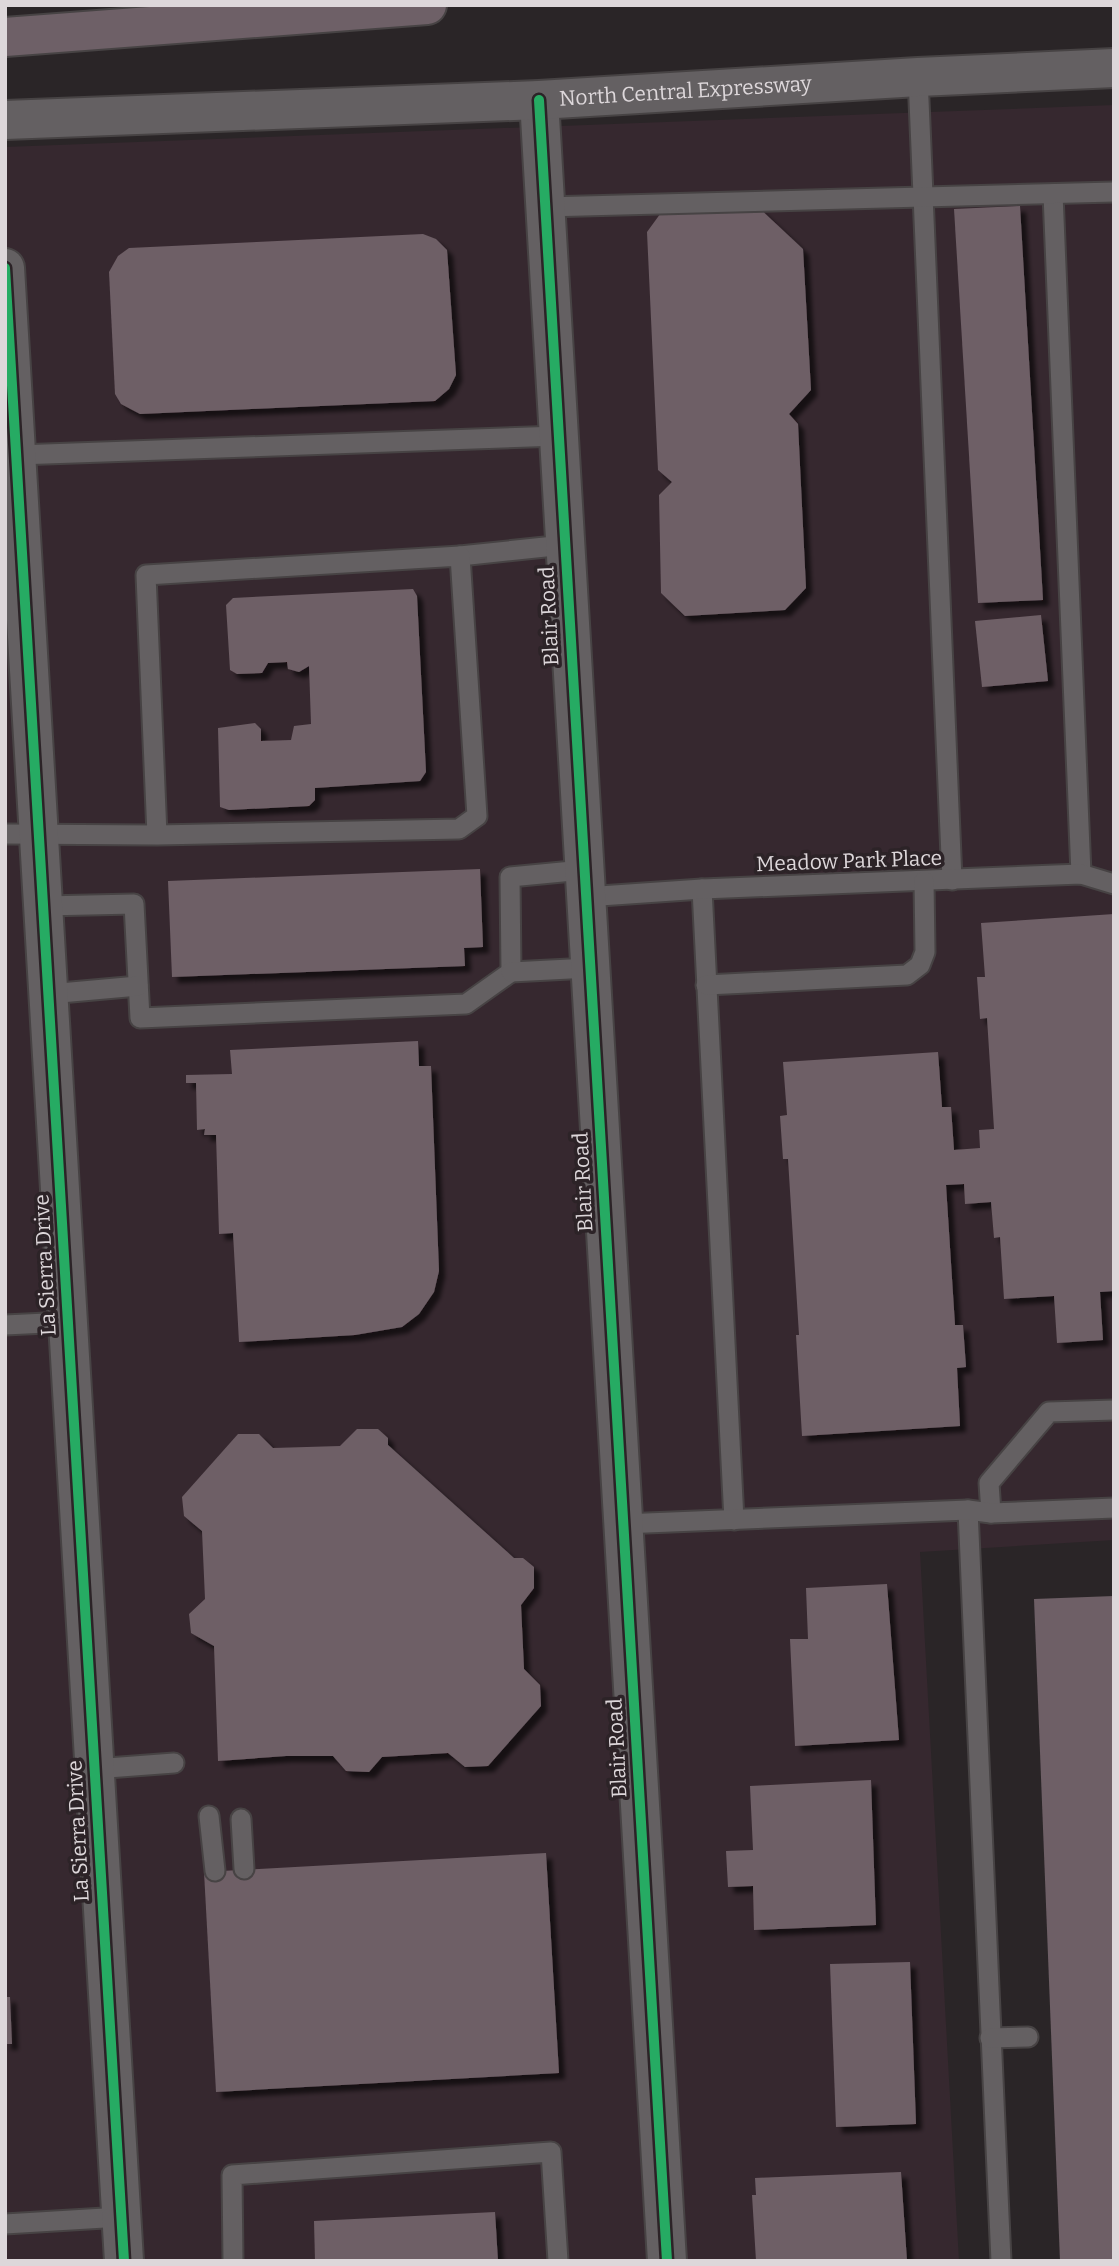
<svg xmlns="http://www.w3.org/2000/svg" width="1119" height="2266" font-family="Bitter,serif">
	<defs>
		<filter id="shadow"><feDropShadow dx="6" dy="6" stdDeviation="2" flood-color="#0009"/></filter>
	</defs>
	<rect width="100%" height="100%" fill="#2a2527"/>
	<!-- built -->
	<path fill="#36282f" d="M 1114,105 L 1114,1540 L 920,1552 L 959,2261 L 5,2261 L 5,147 Z"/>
	<!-- building -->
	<g fill="#6e5f66" filter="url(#shadow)">
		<path d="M 757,206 L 803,249 L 811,390 L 789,414 L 798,424 L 806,588 L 785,610 L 685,616 L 661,593 L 659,495 L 672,482 L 658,470 L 647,232 L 663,210 Z"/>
		<path d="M 1020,206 L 1043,600 L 978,603 L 954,209 Z"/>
		<path d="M 423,234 L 436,239 L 447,250 L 456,375 L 449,389 L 435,401 L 140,414 L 121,404 L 115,394 L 109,272 L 118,256 L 129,248 Z"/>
		<path d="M 413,589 L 417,596 L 426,772 L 420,781 L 315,788 L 315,800 L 309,806 L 229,810 L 220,807 L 218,728 L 255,723 L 261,729 L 261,741 L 291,740 L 294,726 L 311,724 L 309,666 L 299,672 L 288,669 L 287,662 L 268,663 L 262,673 L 237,674 L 230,670 L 226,605 L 233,598 Z"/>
		<path d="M 1041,615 L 1048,681 L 982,687 L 975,621 Z"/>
		<path d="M 480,869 L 483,947 L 464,948 L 465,966 L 172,977 L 168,881 Z"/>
		<path d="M 1114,914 L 1114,1291 L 1100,1292 L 1103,1340 L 1057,1343 L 1054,1296 L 1004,1299 L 1000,1237 L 994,1238 L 991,1202 L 965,1204 L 964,1184 L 946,1185 L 955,1325 L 963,1325 L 966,1367 L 957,1368 L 960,1426 L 802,1436 L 796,1335 L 799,1335 L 788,1159 L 783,1159 L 780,1116 L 787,1115 L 783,1062 L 938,1052 L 942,1107 L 951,1107 L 954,1150 L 980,1148 L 979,1130 L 994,1129 L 987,1018 L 980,1019 L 977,977 L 985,977 L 981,923 Z"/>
		<path d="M 418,1041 L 419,1066 L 431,1066 L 439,1271 L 434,1292 L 419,1314 L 402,1327 L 355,1335 L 239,1342 L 233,1233 L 219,1234 L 216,1135 L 204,1135 L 205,1129 L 197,1130 L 196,1083 L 186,1083 L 186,1075 L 232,1074 L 230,1050 Z"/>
		<path d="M 357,1429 L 378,1429 L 388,1438 L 388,1445 L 514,1558 L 523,1558 L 534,1567 L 534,1588 L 521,1605 L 524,1669 L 540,1685 L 541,1706 L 488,1766 L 465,1767 L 448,1753 L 382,1757 L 369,1772 L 346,1771 L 333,1756 L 286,1756 L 218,1761 L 214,1646 L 191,1633 L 189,1614 L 205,1599 L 202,1531 L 184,1516 L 182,1497 L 238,1434 L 259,1434 L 273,1448 L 340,1446 Z"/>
		<path d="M 887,1584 L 899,1740 L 795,1746 L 790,1639 L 808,1639 L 806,1588 Z"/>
		<path d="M 1114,1596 L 1114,2261 L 1060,2261 L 1034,1599 Z"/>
		<path d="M 871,1780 L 876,1925 L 754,1930 L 753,1886 L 728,1887 L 726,1851 L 753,1850 L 750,1786 Z"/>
		<path d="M 546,1853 L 559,2073 L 216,2092 L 204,1872 Z"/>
		<path d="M 910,1962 L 916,2124 L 836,2127 L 830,1964 Z"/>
		<path d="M 5,1997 L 10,1997 L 12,2044 L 5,2044 Z"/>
		<path d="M 901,2172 L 907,2261 L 756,2261 L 752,2195 L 756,2195 L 755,2178 Z"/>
		<path d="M 495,2212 L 498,2261 L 315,2261 L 314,2221 Z"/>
	</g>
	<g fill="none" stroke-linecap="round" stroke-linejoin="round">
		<!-- lane casing -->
		<g stroke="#474344" stroke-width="23">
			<g id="lane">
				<path d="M 918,77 L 952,880"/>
				<path d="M 1053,194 L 1081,874"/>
				<path d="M 545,207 L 1114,192"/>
				<path d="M 17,455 L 559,436"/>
				<path d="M 460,556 L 564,545"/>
				<path d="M 5,834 L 157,835 L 459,829 L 477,816 L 460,556 L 146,575 L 157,835"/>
				<path d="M 702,889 L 734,1520"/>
				<path d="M 585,897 L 702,889 L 1081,874 L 1114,884"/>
				<path d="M 44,906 L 134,904 L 140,1018 L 466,1004 L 511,972 L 510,877 L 583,870"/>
				<path d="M 511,972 L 589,968"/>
				<path d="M 706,985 L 907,975 L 920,965 L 925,952 L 924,881"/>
				<path d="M 49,994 L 138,986"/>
				<path d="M 5,1325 L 67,1322"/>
				<path d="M 968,1510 L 1001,2261"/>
				<path d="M 991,1513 L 989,1483 L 1049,1412 L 1114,1410"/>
				<path d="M 622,1524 L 968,1510 L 991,1513 L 1114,1508"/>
				<path d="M 94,1769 L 174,1763"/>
				<path d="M 209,1816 L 215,1871"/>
				<path d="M 241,1819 L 244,1869"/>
				<path d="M 990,2038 L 1028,2037"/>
				<path d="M 5,2224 L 121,2217"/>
				<path d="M 233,2261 L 232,2175 L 551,2152 L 558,2261"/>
			</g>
		</g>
		<!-- street casing -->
		<g stroke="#474344" stroke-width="42">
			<g id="street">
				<path d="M 539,100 L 667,2261"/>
				<path d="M 5,268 L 124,2261"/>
			</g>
		</g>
		<!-- secondary casing -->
		<g stroke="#474344" stroke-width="42">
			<g id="secondary">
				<path id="s1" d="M 5,120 L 539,100 L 918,77 L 1114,68"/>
			</g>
		</g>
		<!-- highway casing -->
		<g stroke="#474344" stroke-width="42">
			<path id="highway" d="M 5,37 L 427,5"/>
		</g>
		<!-- lane -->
		<use href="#lane" stroke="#646062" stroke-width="19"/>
		<!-- street -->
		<use href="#street" stroke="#646062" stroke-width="38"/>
		<!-- secondary -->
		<use href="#secondary" stroke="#646062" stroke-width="38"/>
		<!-- highway -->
		<use href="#highway" stroke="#6e6067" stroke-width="38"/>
		<!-- cycleway casing -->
		<g stroke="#2c2327" stroke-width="15">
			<g id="cycleway">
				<path d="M 539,100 L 667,2261"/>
				<path d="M 5,268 L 124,2261"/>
			</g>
		</g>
		<!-- cycleway -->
		<use href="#cycleway" stroke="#26ab63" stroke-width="10"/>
	</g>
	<g text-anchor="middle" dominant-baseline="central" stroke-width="7" stroke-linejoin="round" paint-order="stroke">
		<!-- street labels -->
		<g font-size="21" fill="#ddd7da" stroke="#2c2327">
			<text stroke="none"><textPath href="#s1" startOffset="681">North Central Expressway</textPath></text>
			<text transform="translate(549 616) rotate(-93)">Blair Road</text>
			<text transform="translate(849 861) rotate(-2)">Meadow Park Place</text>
			<text transform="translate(583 1182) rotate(-93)">Blair Road</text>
			<text transform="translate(45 1265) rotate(-93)">La Sierra Drive</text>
			<text transform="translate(617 1748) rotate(-93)">Blair Road</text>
			<text transform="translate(78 1831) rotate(-93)">La Sierra Drive</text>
		</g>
	</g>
	<!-- border -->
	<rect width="1119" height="2266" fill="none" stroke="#ddd7da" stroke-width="14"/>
</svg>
